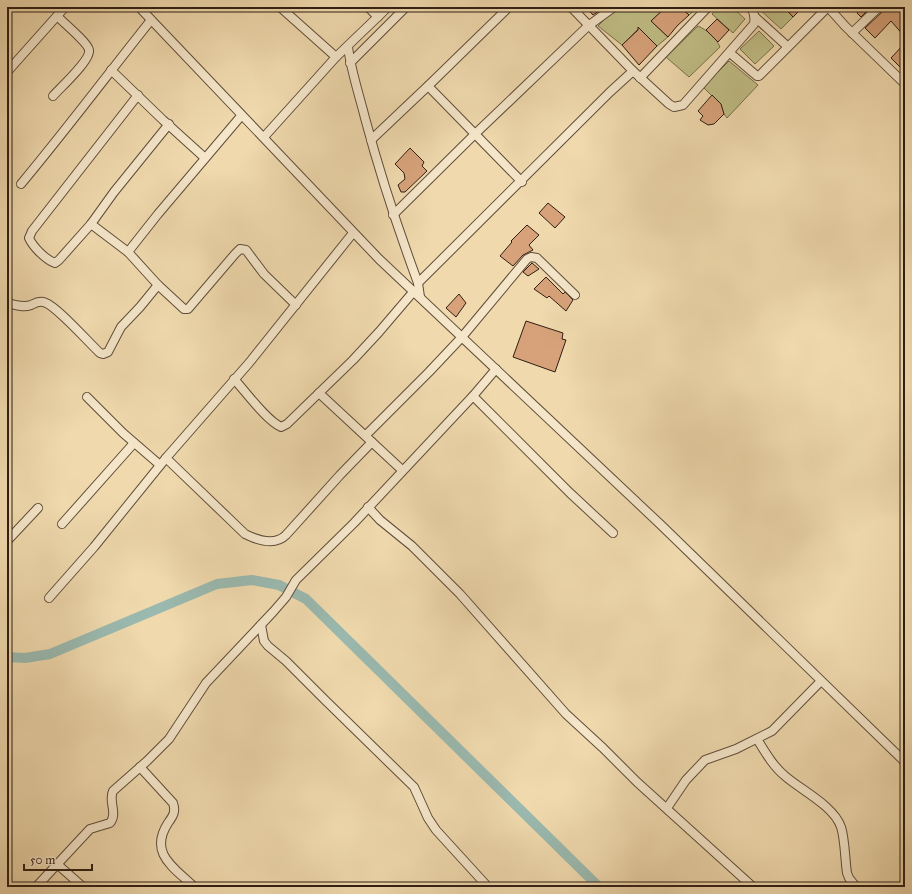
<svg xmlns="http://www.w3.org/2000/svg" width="912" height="894" font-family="'IM FELL Great Primer',serif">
	<rect width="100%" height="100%" fill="#efd9ad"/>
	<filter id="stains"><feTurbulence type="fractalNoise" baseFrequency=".005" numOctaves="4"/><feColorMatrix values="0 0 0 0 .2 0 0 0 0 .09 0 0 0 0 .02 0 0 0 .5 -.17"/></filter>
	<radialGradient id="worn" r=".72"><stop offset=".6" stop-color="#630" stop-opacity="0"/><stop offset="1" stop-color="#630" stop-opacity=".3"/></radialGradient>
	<!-- green -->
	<g fill="#c0bd85" stroke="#786e4c">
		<path d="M 617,7 L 666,7 L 651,21 L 668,37 L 657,46 L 639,28 L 622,45 L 598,26 Z"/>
		<path d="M 680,7 L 698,7 L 689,15 Z"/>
		<path d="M 719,7 L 732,7 L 745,19 L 733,33 L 712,14 Z"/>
		<path d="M 757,7 L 784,7 L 793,17 L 781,29 Z"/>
		<path d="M 698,26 C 707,30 716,37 720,47 L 689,77 L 666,57 Z"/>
		<path d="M 759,31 L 774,46 L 755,64 L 740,49 Z"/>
		<path d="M 729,61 L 758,85 L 727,118 L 724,114 L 720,104 L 703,87 Z"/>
	</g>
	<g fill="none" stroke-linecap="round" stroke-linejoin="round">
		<!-- canal -->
		<path stroke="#9ab9af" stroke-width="10" d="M 7,657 L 25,658 L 50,654 L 217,584 L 252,580 L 279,585 L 306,599 L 599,887"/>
	</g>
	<!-- building -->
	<g fill="#d7a27a" stroke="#2f1e13">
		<path d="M 586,7 L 605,7 L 593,15 Z"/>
		<path d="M 666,7 L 680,7 L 689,15 L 677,26 L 668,37 L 651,21 Z"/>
		<path d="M 784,7 L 803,7 L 793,17 Z"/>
		<path d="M 862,7 L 871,7 L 861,17 L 857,13 Z"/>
		<path d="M 884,7 L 904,7 L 900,11 L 905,17 L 905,37 L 891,21 L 875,38 L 865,28 L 883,11 Z"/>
		<path d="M 717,19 L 729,30 L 718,42 L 706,30 Z"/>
		<path d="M 638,27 L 657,46 L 639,65 L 622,45 L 638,30 Z"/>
		<path d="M 905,43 L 905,72 L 891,58 Z"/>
		<path d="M 712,95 L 721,104 L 724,114 L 714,124 L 708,125 L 700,120 L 703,116 L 698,111 Z"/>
		<path d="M 410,148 L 424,162 L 422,166 L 427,171 L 405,192 L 401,192 L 398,185 L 405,179 L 404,173 L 395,164 Z"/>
		<path d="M 548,203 L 565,217 L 555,228 L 539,213 Z"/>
		<path d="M 527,225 L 539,235 L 529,245 L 533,250 L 523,255 L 513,266 L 500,256 L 512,242 L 511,241 Z"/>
		<path d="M 532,263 L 539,269 L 528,276 L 523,272 Z"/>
		<path d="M 546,277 L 563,294 L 565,292 L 573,300 L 566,311 L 549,296 L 547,298 L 534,289 Z"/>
		<path d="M 459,294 L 466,303 L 456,317 L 446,308 Z"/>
		<path d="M 526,321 L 563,333 L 562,339 L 566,340 L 555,372 L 513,357 Z"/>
	</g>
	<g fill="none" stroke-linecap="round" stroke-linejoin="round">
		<!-- street casing -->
		<g stroke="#5f4d3a" stroke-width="10">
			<g id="street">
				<path d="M 139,7 L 379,259 L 661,525 L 905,762"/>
				<path d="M 280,7 L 336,57"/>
				<path d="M 368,7 L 378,17"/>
				<path d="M 828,7 L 845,26 L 905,84"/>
				<path d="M 755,17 L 787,46"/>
				<path d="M 852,33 L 879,7"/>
				<path d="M 348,47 C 351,71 359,94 365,118 C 380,174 398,229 418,283"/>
				<path d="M 730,53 L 757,76 L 759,76 L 828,7"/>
				<path d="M 350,63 L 406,7"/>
				<path d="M 111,70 L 163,120 L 205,158"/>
				<path d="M 633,71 L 669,104 L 674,107 L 683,105 L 754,24 C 755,18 755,12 750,7"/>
				<path d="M 7,72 L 65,7"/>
				<path d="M 640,78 L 708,7"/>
				<path d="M 428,86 L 522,182"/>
				<path d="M 53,96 C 60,88 91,60 89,50 C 88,43 63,22 57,16"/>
				<path d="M 264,137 L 336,57 L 388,7"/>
				<path d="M 371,140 L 428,86 L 509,7"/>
				<path d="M 21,184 C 66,130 108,74 151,20"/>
				<path d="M 393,215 L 475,134 L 588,26 L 614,7"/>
				<path d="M 91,224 L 114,192 L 169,124"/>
				<path d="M 353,233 L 249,363 L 166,458 L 245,534 C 257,540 275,546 286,535 L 340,475 L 372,442"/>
				<path d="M 128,252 L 91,224 L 59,260 L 55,263 C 46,260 33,247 29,238 L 32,231 L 138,95"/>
				<path d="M 158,285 L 184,309 L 188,309 L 235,254 L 240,249 L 246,250 L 264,274 L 296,305"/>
				<path d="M 420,297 L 418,283 L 610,92 L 633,71 L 571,7"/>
				<path d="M 7,303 C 15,305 23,308 31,305 C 35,303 38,301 43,302 C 54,303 89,343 100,353 L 103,354 L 108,352 L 121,327 L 140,307 L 158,285 L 128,252 L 158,214 L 241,116"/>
				<path d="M 234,379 C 246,392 266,420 281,427 L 287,424 L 319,393"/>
				<path d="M 473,396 L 570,493 L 613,533"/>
				<path d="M 87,397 L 123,433 L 160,465"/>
				<path d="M 366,435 L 429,372 L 462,337 L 527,259 L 531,257 L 537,258 L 575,295"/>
				<path d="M 402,470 L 319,393 L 353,360 L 379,332 L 414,291"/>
				<path d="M 368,507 L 380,520 L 412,546 L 460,594 L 566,714 L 603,748 L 637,782 L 753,887"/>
				<path d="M 62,524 L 134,443"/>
				<path d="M 7,541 L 38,508"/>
				<path d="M 49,598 L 94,547 L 166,458"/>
				<path d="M 261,625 L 264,641 L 268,646 L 286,661 L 325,700 L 414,787 L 428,818 L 436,830 L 488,887"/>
				<path d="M 757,739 C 765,752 773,766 785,776 C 801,790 834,806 841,827 C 845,839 845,860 847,873 L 849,878 L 856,887"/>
				<path d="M 140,767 L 173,803 C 176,812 173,816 168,823 C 148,854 175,868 194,887"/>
				<path d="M 667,808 L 686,780 L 705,760 L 736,749 L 772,731 L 821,681"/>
				<path d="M 57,864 L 83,887"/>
				<path d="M 36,887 L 90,829 L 110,823 C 118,813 108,801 113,791 L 147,761 L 169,739 L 206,683 L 273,612 L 286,597 L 296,580 L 354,523 L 473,396 L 496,369"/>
			</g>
		</g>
		<!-- street -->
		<use href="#street" stroke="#f5e6ca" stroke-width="8"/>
	</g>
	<!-- margin -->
	<rect width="912" height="894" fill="none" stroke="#efd9ad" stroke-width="24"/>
	<rect x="8" y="8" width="896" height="878" fill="none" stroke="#2f1e13" stroke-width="2"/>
	<rect x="12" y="12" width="888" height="870" fill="none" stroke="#2f1e13"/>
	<!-- scale -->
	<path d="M24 864v6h68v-6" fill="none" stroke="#2f1e13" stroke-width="2"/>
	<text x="30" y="864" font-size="12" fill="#2f1e13" stroke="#f5e6ca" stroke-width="3" paint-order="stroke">50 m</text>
	<rect width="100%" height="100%" filter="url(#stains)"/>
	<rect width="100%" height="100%" fill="url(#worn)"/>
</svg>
